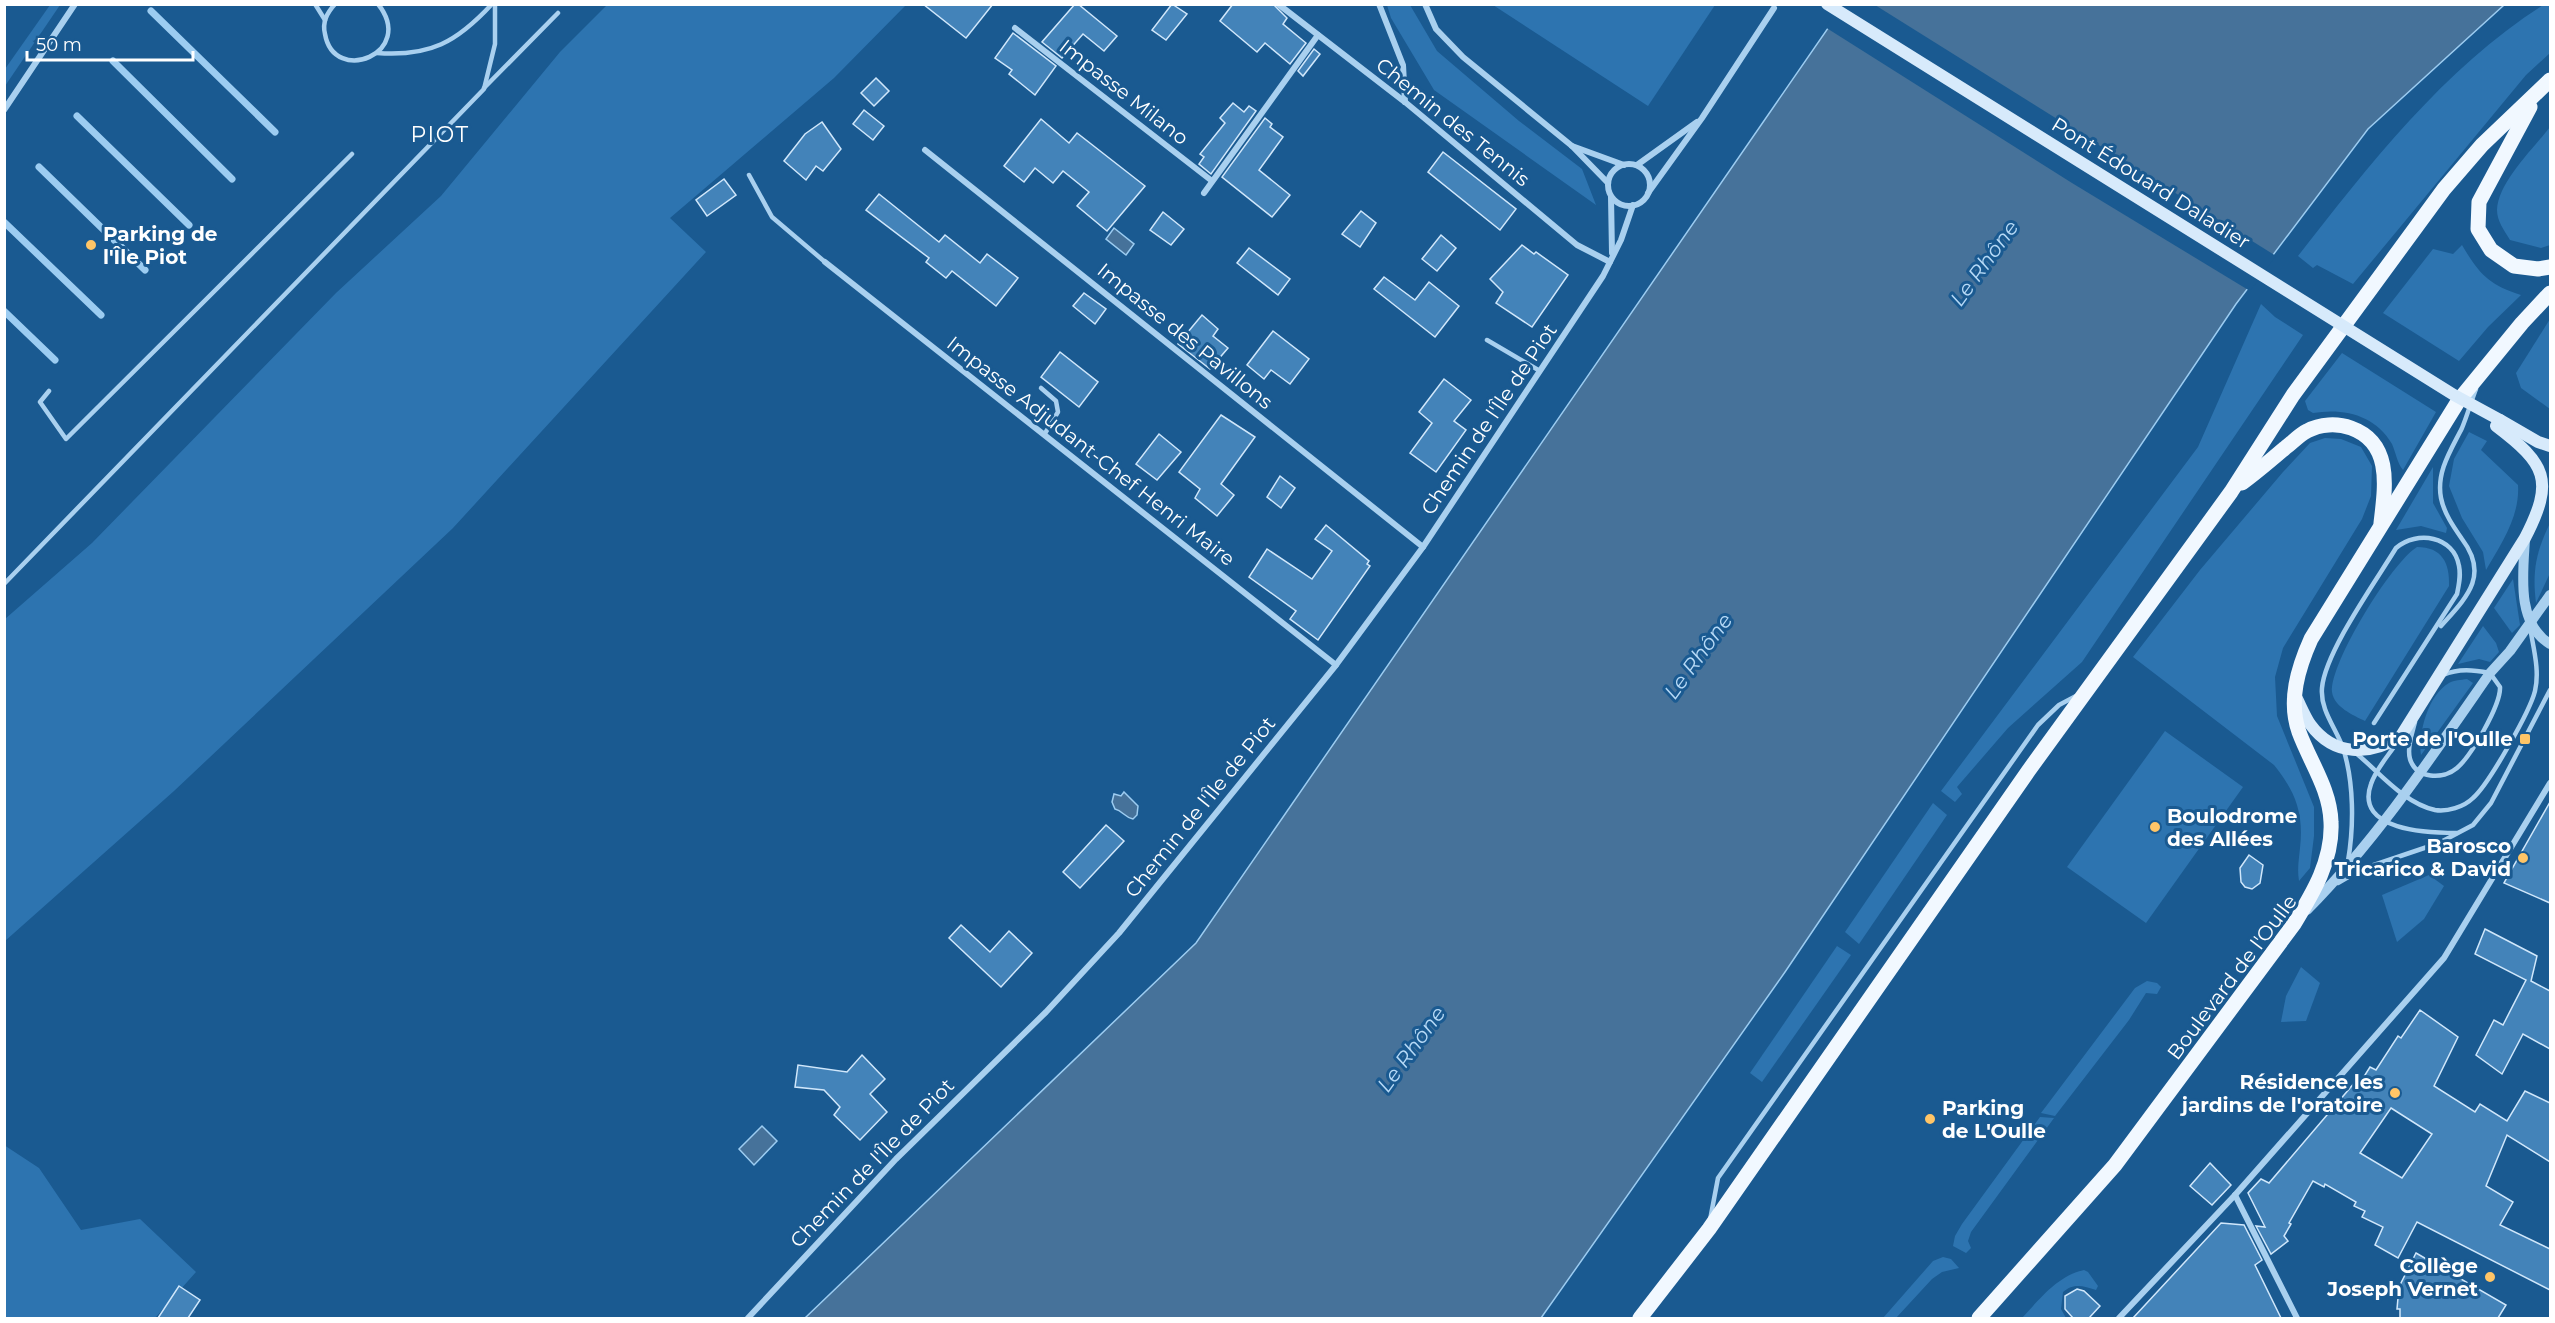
<svg xmlns="http://www.w3.org/2000/svg" width="2555" height="1323" font-family="Montserrat,sans-serif">
	<rect width="100%" height="100%" fill="#1a5a91"/>
	<!-- green -->
	<g fill="#2d74b0">
		<path d="M 608,4 L 906,5 L 834,78 L 670,218 L 706,252 L 453,528 L 174,791 L 5,941 L 5,619 L 92,543 L 336,293 L 441,196 L 560,52 Z"/>
		<path d="M 50,5 L 60,5 L 5,86 L 5,69 Z"/>
		<path d="M 1387,5 L 1410,5 L 1437,51 L 1519,121 L 1582,169 L 1596,205 L 1434,90 L 1391,18 Z"/>
		<path d="M 1493,5 L 1715,5 L 1648,106 Z"/>
		<path d="M 2543,5 L 2550,5 L 2550,53 L 2526,75 L 2353,284 L 2317,265 L 2313,268 L 2298,256 C 2368,166 2445,67 2543,5 Z"/>
		<path d="M 2550,127 L 2550,245 L 2541,248 L 2510,240 C 2504,230 2497,221 2497,210 C 2498,182 2534,148 2550,127 Z"/>
		<path d="M 2462,245 C 2479,274 2489,285 2521,295 L 2488,327 L 2459,361 L 2383,313 L 2433,249 L 2453,254 Z"/>
		<path d="M 2261,304 L 2275,317 L 2303,335 L 2082,662 L 2008,728 L 1957,787 L 1962,794 L 1955,802 L 1941,791 L 2198,447 Z"/>
		<path d="M 2550,319 L 2550,409 L 2521,388 L 2516,373 Z"/>
		<path d="M 2342,353 L 2436,412 L 2403,470 C 2397,463 2396,453 2392,444 C 2375,415 2344,408 2313,413 L 2308,410 L 2305,401 Z"/>
		<path d="M 2469,432 L 2487,441 L 2481,450 L 2518,485 C 2520,517 2501,544 2486,570 L 2483,552 L 2462,518 L 2449,486 L 2454,459 Z"/>
		<path d="M 2325,438 L 2341,439 L 2361,447 L 2372,466 L 2371,496 L 2362,519 L 2283,648 L 2275,677 L 2277,716 L 2314,807 L 2314,836 L 2310,868 L 2299,881 C 2297,869 2299,859 2300,848 C 2304,813 2295,791 2274,765 L 2133,657 L 2200,570 L 2283,472 L 2310,443 Z"/>
		<path d="M 2433,467 L 2433,503 L 2447,528 L 2446,533 L 2421,526 L 2396,530 Z"/>
		<path d="M 2550,523 L 2550,573 L 2536,603 C 2532,571 2536,552 2550,523 Z"/>
		<path d="M 2417,547 C 2442,547 2450,563 2449,586 L 2365,721 C 2353,715 2334,707 2332,692 C 2330,662 2392,562 2417,547 Z"/>
		<path d="M 2513,579 L 2520,625 L 2512,633 L 2494,608 Z"/>
		<path d="M 2483,626 L 2496,643 L 2499,652 L 2490,662 L 2479,659 L 2458,664 Z"/>
		<path d="M 2467,679 L 2473,683 L 2421,755 C 2418,733 2428,695 2449,683 C 2454,680 2461,680 2467,679 Z"/>
		<path d="M 2165,731 L 2243,787 L 2146,923 L 2067,867 Z"/>
		<path d="M 1933,803 L 1947,815 L 1859,944 L 1845,932 Z"/>
		<path d="M 2429,875 L 2444,886 L 2424,919 L 2397,942 L 2382,895 Z"/>
		<path d="M 1837,946 L 1851,955 L 1762,1082 L 1750,1073 Z"/>
		<path d="M 2301,967 L 2320,983 L 2306,1021 L 2281,1022 L 2286,996 Z"/>
		<path d="M 2147,981 L 2157,983 L 2161,987 L 2157,994 L 2146,993 L 2129,1020 L 2055,1116 L 2041,1113 L 2135,988 Z"/>
		<path d="M 2040,1117 L 2054,1118 L 1971,1232 L 1968,1241 L 1971,1248 L 1966,1253 L 1953,1246 L 1955,1236 L 1962,1224 Z"/>
		<path d="M 4,1145 L 39,1168 L 81,1230 L 140,1219 L 196,1272 L 155,1318 L 5,1318 Z"/>
		<path d="M 1943,1257 L 1951,1259 L 1959,1268 L 1942,1272 L 1932,1279 L 1896,1318 L 1883,1318 L 1933,1261 Z"/>
		<path d="M 2084,1270 L 2088,1272 L 2098,1286 L 2096,1290 C 2083,1286 2074,1283 2063,1292 L 2061,1309 L 2066,1318 L 2022,1318 C 2040,1299 2057,1276 2084,1270 Z"/>
	</g>
	<!-- water -->
	<g fill="#46729a" stroke="#9cccf1" stroke-width="1.5">
		<path d="M 1844,5 L 2504,5 L 2368,129 L 2236,304 L 1785,972 L 1541,1318 L 805,1318 L 1196,943 Z"/>
		<path d="M 1114,228 L 1134,244 L 1126,255 L 1106,239 Z"/>
		<path d="M 1124,792 L 1138,806 L 1137,815 L 1133,819 C 1124,817 1123,811 1115,809 L 1112,802 L 1114,794 L 1121,796 Z"/>
		<path d="M 762,1126 L 777,1141 L 754,1165 L 739,1149 Z"/>
	</g>
	<!-- pier -->
	<path fill="#1a5a91" d="M 1840,4 L 1875,5 L 2276,256 L 2250,291 L 2072,183 L 1825,27 Z"/>
	<g fill="none" stroke-linecap="round" stroke-linejoin="round">
		<!-- stream -->
		<g stroke="#9cccf1" stroke-width="7">
			<path d="M 151,11 L 275,132"/>
			<path d="M 113,61 L 232,179"/>
			<path d="M 77,116 L 189,225"/>
			<path d="M 39,167 L 145,270"/>
			<path d="M 4,222 L 101,315"/>
			<path d="M 4,311 L 55,360"/>
		</g>
	</g>
	<!-- building -->
	<g fill="#4383b9" stroke="#d0e7fb" stroke-width="1.5" fill-rule="evenodd">
		<path d="M 923,4 L 993,4 L 966,38 Z"/>
		<path d="M 1075,4 L 1078,4 L 1117,36 L 1104,51 L 1083,34 L 1062,58 L 1042,42 Z"/>
		<path d="M 1172,4 L 1187,14 L 1166,40 L 1152,30 Z"/>
		<path d="M 1233,4 L 1273,4 L 1287,18 L 1283,24 L 1306,43 L 1290,64 L 1265,43 L 1257,52 L 1220,21 Z"/>
		<path d="M 1013,33 L 1056,66 L 1035,95 L 1009,74 L 1012,70 L 995,58 Z"/>
		<path d="M 1314,49 L 1320,54 L 1303,76 L 1298,71 Z"/>
		<path d="M 876,78 L 889,91 L 874,106 L 861,93 Z"/>
		<path d="M 1233,103 L 1244,112 L 1249,106 L 1256,111 L 1211,174 L 1199,164 L 1204,157 L 1200,154 L 1225,123 L 1220,118 Z"/>
		<path d="M 864,110 L 884,126 L 873,140 L 853,124 Z"/>
		<path d="M 1265,118 L 1272,124 L 1270,127 L 1283,137 L 1259,170 L 1290,195 L 1272,217 L 1222,177 Z"/>
		<path d="M 1041,119 L 1069,143 L 1077,133 L 1145,186 L 1107,231 L 1077,206 L 1089,192 L 1063,171 L 1053,183 L 1035,168 L 1024,182 L 1004,166 Z"/>
		<path d="M 822,122 L 841,149 L 823,171 L 816,166 L 806,180 L 784,161 L 805,134 Z"/>
		<path d="M 1443,152 L 1516,209 L 1500,230 L 1428,172 Z"/>
		<path d="M 724,179 L 736,195 L 707,216 L 696,200 Z"/>
		<path d="M 879,194 L 939,242 L 945,235 L 980,263 L 987,254 L 1018,278 L 996,306 L 952,271 L 946,278 L 926,262 L 929,258 L 866,210 Z"/>
		<path d="M 1361,211 L 1376,223 L 1360,247 L 1342,234 Z"/>
		<path d="M 1163,212 L 1184,229 L 1171,245 L 1150,230 Z"/>
		<path d="M 1441,235 L 1456,248 L 1437,271 L 1422,259 Z"/>
		<path d="M 1522,245 L 1534,254 L 1536,252 L 1568,275 L 1532,327 L 1496,303 L 1503,292 L 1490,279 Z"/>
		<path d="M 1249,248 L 1290,279 L 1278,295 L 1237,263 Z"/>
		<path d="M 1384,277 L 1415,300 L 1429,282 L 1459,306 L 1435,337 L 1374,289 Z"/>
		<path d="M 1084,293 L 1106,309 L 1095,324 L 1073,306 Z"/>
		<path d="M 1202,315 L 1218,329 L 1213,336 L 1228,348 L 1210,369 L 1178,344 Z"/>
		<path d="M 1273,331 L 1309,359 L 1290,384 L 1271,370 L 1264,379 L 1247,365 Z"/>
		<path d="M 1060,352 L 1098,382 L 1079,407 L 1041,377 Z"/>
		<path d="M 1444,379 L 1471,400 L 1454,421 L 1466,430 L 1436,472 L 1410,453 L 1432,423 L 1419,412 Z"/>
		<path d="M 1221,415 L 1255,437 L 1221,484 L 1234,495 L 1217,516 L 1195,498 L 1200,489 L 1179,472 Z"/>
		<path d="M 1159,434 L 1181,452 L 1157,480 L 1136,464 Z"/>
		<path d="M 1280,476 L 1295,488 L 1281,508 L 1267,497 Z"/>
		<path d="M 1326,525 L 1369,561 L 1367,564 L 1370,566 L 1318,640 L 1290,619 L 1296,611 L 1249,577 L 1267,549 L 1312,579 L 1332,551 L 1315,539 Z"/>
		<path d="M 2550,802 L 2550,903 L 2504,883 Z"/>
		<path d="M 1106,825 L 1124,841 L 1080,888 L 1063,872 Z"/>
		<path d="M 2249,855 L 2263,865 L 2260,883 L 2252,889 L 2245,887 L 2241,882 L 2240,868 Z"/>
		<path d="M 961,925 L 990,952 L 1009,931 L 1032,953 L 1001,987 L 949,938 Z"/>
		<path d="M 2485,929 L 2537,956 L 2531,981 L 2550,991 L 2550,1049 L 2523,1034 L 2502,1074 L 2476,1055 L 2494,1020 L 2503,1025 L 2526,980 L 2475,954 Z"/>
		<path d="M 2420,1010 L 2458,1037 L 2434,1086 L 2475,1112 L 2480,1104 L 2507,1121 L 2525,1091 L 2550,1103 L 2550,1162 L 2507,1135 L 2486,1186 L 2513,1202 L 2500,1225 L 2550,1249 L 2550,1290 L 2417,1222 L 2398,1258 L 2375,1245 L 2383,1227 L 2362,1217 L 2365,1211 L 2354,1206 L 2356,1202 L 2325,1184 L 2324,1187 L 2313,1181 L 2289,1223 L 2291,1224 L 2284,1236 L 2288,1241 L 2271,1254 L 2256,1226 L 2265,1227 L 2248,1193 L 2261,1179 L 2269,1183 L 2356,1081 L 2360,1083 L 2370,1067 L 2376,1070 L 2398,1036 L 2401,1038 ZM 2391,1108 L 2432,1134 L 2402,1178 L 2360,1153 Z"/>
		<path d="M 862,1055 L 885,1079 L 870,1094 L 887,1112 L 860,1140 L 834,1115 L 840,1107 L 824,1090 L 795,1087 L 798,1065 L 847,1072 Z"/>
		<path d="M 2210,1163 L 2231,1185 L 2212,1205 L 2190,1186 Z"/>
		<path d="M 2221,1223 L 2244,1225 L 2262,1260 L 2255,1265 L 2281,1318 L 2133,1318 Z"/>
		<path d="M 2416,1253 L 2506,1305 L 2498,1318 L 2400,1318 L 2400,1309 L 2397,1309 L 2399,1287 Z"/>
		<path d="M 179,1286 L 200,1300 L 188,1318 L 158,1318 Z"/>
		<path d="M 2077,1289 L 2084,1291 L 2100,1306 L 2089,1318 L 2073,1318 L 2065,1309 L 2065,1296 Z"/>
	</g>
	<g fill="none" stroke-linecap="round" stroke-linejoin="round">
		<!-- service -->
		<g stroke="#a9d0ef" stroke-width="4.5">
			<path d="M 315,4 L 325,20"/>
			<path d="M 335,4 C 327,13 322,22 325,34 C 334,86 417,53 378,4"/>
			<path d="M 377,53 C 430,57 457,42 492,4"/>
			<path d="M 484,88 L 558,13"/>
			<path d="M 749,175 L 772,217 L 825,262"/>
			<path d="M 1487,340 L 1540,371"/>
			<path d="M 1041,388 L 1056,401 L 1058,412 L 1044,435"/>
			<path d="M 49,391 L 40,402 L 66,439 L 352,154"/>
			<path d="M 4,584 L 484,89 L 495,44 L 495,4"/>
			<path d="M 2441,626 C 2466,598 2490,576 2462,539 C 2453,526 2444,513 2441,498 C 2436,472 2451,450 2462,428 C 2467,416 2471,402 2476,389"/>
			<path d="M 2415,722 C 2412,734 2407,748 2410,759 C 2416,779 2443,780 2457,768 C 2471,756 2501,705 2500,687 L 2490,673 C 2474,670 2459,668 2443,675"/>
			<path d="M 2396,744 C 2388,756 2376,769 2371,784 C 2354,831 2429,833 2457,833"/>
			<path d="M 2357,754 C 2380,773 2404,803 2435,810 C 2447,812 2464,807 2473,798 C 2489,784 2530,711 2535,691 C 2540,670 2533,647 2530,627"/>
			<path d="M 2348,861 C 2354,826 2354,782 2343,748 C 2336,728 2320,710 2322,688 C 2325,652 2376,581 2396,548 C 2417,530 2454,536 2459,566 C 2461,576 2459,584 2457,594 L 2374,723"/>
			<path d="M 2338,883 L 2362,869 L 2439,843 L 2473,825 L 2491,803 L 2550,690"/>
			<path d="M 1710,1220 L 1718,1178 L 2038,725 L 2059,705 L 2076,696"/>
		</g>
		<!-- minor -->
		<g stroke="#a9d0ef" stroke-width="6">
			<path d="M 1278,4 L 1405,102 L 1577,245 L 1610,262"/>
			<path d="M 1379,4 L 1403,65 L 1405,102"/>
			<path d="M 1425,4 L 1436,29 L 1463,57 L 1572,146 L 1608,183"/>
			<path d="M 1015,28 L 1212,181"/>
			<path d="M 4,110 L 75,4"/>
			<path d="M 1572,146 L 1624,165"/>
			<path d="M 925,150 L 1423,547"/>
			<circle cx="1629" cy="185" r="21"/>
			<path d="M 1637,165 L 1697,122"/>
			<path d="M 1204,193 L 1318,35"/>
			<path d="M 1648,193 L 1702,118 L 1774,8"/>
			<path d="M 1611,197 L 1612,253"/>
			<path d="M 825,262 L 1336,665"/>
			<path d="M 2235,1195 L 2297,1318"/>
			<path d="M 748,1318 L 896,1159 L 1046,1012 L 1119,933 L 1336,665 L 1423,547 L 1603,276 L 1621,240 L 1633,205"/>
			<path d="M 2119,1318 L 2235,1195 L 2444,958 L 2550,783"/>
		</g>
		<!-- tertiary -->
		<g stroke="#a9d0ef" stroke-width="10">
			<path d="M 2525,539 C 2523,574 2516,623 2550,644"/>
			<path d="M 2307,910 C 2377,839 2433,755 2490,673 L 2510,651 L 2550,595"/>
		</g>
		<!-- secondary -->
		<g stroke="#d7eafb" stroke-width="12">
			<path d="M 2500,420 L 2538,442 L 2550,446"/>
			<path d="M 2295,695 C 2300,704 2304,715 2310,724 C 2334,757 2370,756 2401,736 L 2525,538 C 2555,480 2546,464 2496,426"/>
		</g>
		<!-- primary -->
		<g stroke="#f1f8ff" stroke-width="15">
			<path d="M 2530,107 L 2479,202 L 2478,229 L 2491,250 L 2514,266 L 2538,269 L 2550,267"/>
			<path d="M 2242,483 C 2257,472 2271,460 2285,448 C 2292,443 2299,435 2307,431 C 2320,424 2337,423 2351,428 C 2393,443 2385,488 2381,523"/>
			<path d="M 1640,1318 L 1709,1229 L 2029,770 L 2231,492 L 2293,395 L 2444,189 L 2482,145 L 2550,80"/>
			<path d="M 1979,1318 L 2115,1165 L 2294,924 C 2313,893 2333,860 2331,822 C 2330,789 2310,762 2299,732 C 2288,701 2298,668 2311,639 L 2459,400 L 2522,323 L 2550,293"/>
		</g>
		<!-- secondary-bridge -->
		<path stroke="#d7eafb" stroke-width="12" d="M 1827,4 L 2454,395 L 2500,420"/>
	</g>
	<!-- markers -->
	<g fill="#ffc567" stroke="#1a5a91" stroke-width="2">
		<circle cx="91" cy="245" r="6"/>
		<rect x="2519" y="733" width="12" height="12" rx="3"/>
		<circle cx="2155" cy="827" r="6"/>
		<circle cx="2523" cy="858" r="6"/>
		<circle cx="2395" cy="1093" r="6"/>
		<circle cx="1930" cy="1119" r="6"/>
		<circle cx="2490" cy="1277" r="6"/>
	</g>
	<g text-anchor="middle" dominant-baseline="central" stroke-width="6" stroke-linejoin="round" paint-order="stroke">
		<!-- street labels -->
		<g font-size="20" fill="#fff" stroke="#1a5a91">
			<text transform="translate(1124 92) rotate(38)">Impasse Milano</text>
			<text transform="translate(1453 122) rotate(39)">Chemin des Tennis</text>
			<text transform="translate(2151 183) rotate(32)">Pont Édouard Daladier</text>
			<text transform="translate(1185 336) rotate(39)">Impasse des Pavillons</text>
			<text transform="translate(1489 419) rotate(-56)">Chemin de l'Île de Piot</text>
			<text transform="translate(1091 451) rotate(38)">Impasse Adjudant-Chef Henri Maire</text>
			<text transform="translate(1200 807) rotate(-51)">Chemin de l'Île de Piot</text>
			<text transform="translate(2232 977) rotate(-53)">Boulevard de l'Oulle</text>
			<text transform="translate(872 1163) rotate(-46)">Chemin de l'Île de Piot</text>
		</g>
		<!-- poi labels -->
		<g font-size="20" font-weight="bold" fill="#fff" stroke="#1a5a91" text-anchor="end">
			<text x="103" y="234" text-anchor="start">Parking de<tspan x="103" dy="23">l'Île Piot</tspan></text>
			<text x="2513" y="739">Porte de l'Oulle</text>
			<text x="2167" y="816" text-anchor="start">Boulodrome<tspan x="2167" dy="23">des Allées</tspan></text>
			<text x="2511" y="846">Barosco<tspan x="2511" dy="23">Tricarico &amp; David</tspan></text>
			<text x="2383" y="1082">Résidence les<tspan x="2383" dy="23">jardins de l'oratoire</tspan></text>
			<text x="1942" y="1108" text-anchor="start">Parking<tspan x="1942" dy="23">de L'Oulle</tspan></text>
			<text x="2478" y="1266">Collège<tspan x="2478" dy="23">Joseph Vernet</tspan></text>
		</g>
		<!-- water labels -->
		<g font-size="21" font-style="italic" fill="#b6d9f6" stroke="#1a5a91">
			<text transform="translate(1984 263) rotate(-54)">Le Rhône</text>
			<text transform="translate(1698 656) rotate(-54)">Le Rhône</text>
			<text transform="translate(1411 1049) rotate(-54)">Le Rhône</text>
		</g>
		<!-- quarter labels -->
		<g font-size="22" letter-spacing="1.5" fill="#fff" stroke="#1a5a91">
			<text x="440" y="134">PIOT</text>
		</g>
	</g>
	<!-- border -->
	<rect width="2555" height="1323" fill="none" stroke="#ffffff" stroke-width="12"/>
	<!-- scale -->
	<path d="M27 51v9h166v-9" fill="none" stroke="#ffffff" stroke-width="3"/>
	<text x="36" y="51" font-size="18" fill="#ffffff" stroke="#1a5a91" stroke-width="4.5" paint-order="stroke">50 m</text>
</svg>
